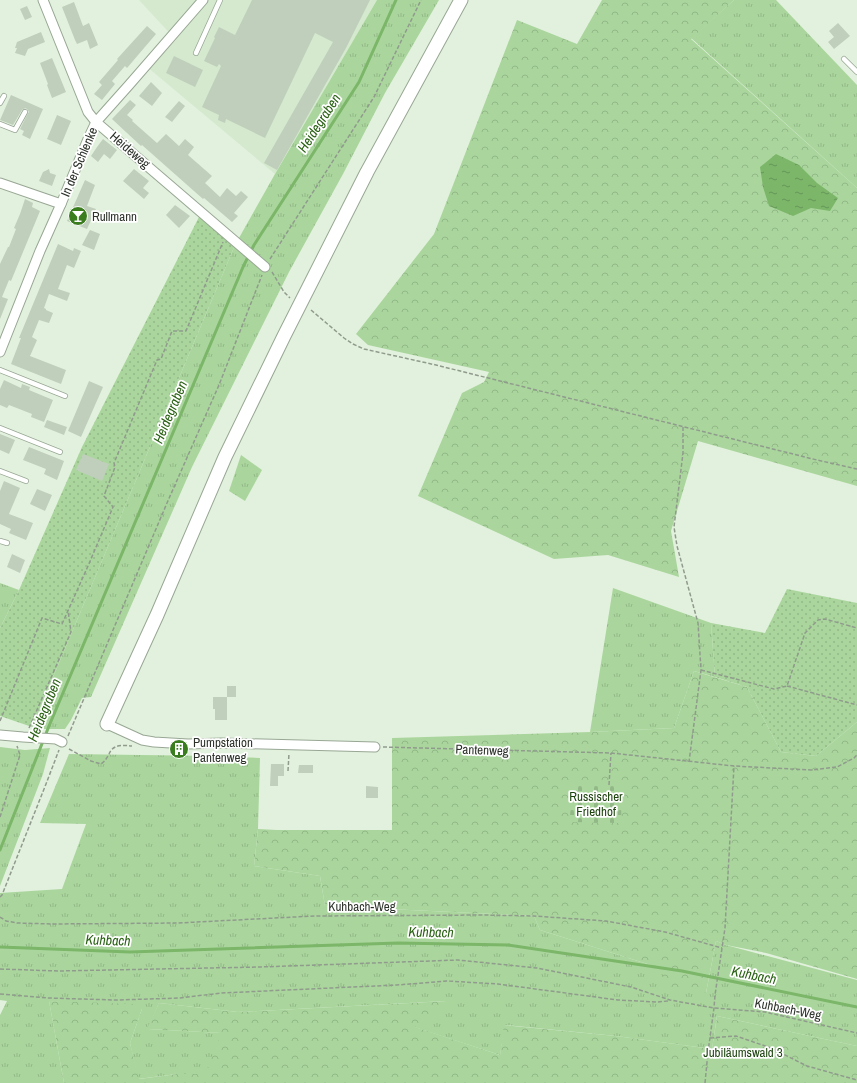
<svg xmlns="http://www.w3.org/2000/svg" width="857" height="1083" font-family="'Archivo Narrow',sans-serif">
	<defs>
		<pattern id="grass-tufts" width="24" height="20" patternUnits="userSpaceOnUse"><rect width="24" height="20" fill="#aad69d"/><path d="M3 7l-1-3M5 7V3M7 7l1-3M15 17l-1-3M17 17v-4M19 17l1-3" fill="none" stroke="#92b887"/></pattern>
		<pattern id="forest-crowns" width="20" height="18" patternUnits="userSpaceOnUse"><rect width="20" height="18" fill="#aad69d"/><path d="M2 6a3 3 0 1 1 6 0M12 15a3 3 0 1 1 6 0" fill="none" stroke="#92b887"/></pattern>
		<pattern id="cemetery-stones" width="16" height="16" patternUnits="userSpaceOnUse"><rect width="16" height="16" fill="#aad69d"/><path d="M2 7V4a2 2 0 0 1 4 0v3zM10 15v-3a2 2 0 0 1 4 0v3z" fill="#92b887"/></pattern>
		<pattern id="garden-dots" width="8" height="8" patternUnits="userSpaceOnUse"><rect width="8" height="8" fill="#aad69d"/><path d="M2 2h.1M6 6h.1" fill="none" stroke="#92b887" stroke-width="1.8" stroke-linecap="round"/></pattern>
		<pattern id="water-ripples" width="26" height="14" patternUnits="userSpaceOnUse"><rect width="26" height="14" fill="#7bb669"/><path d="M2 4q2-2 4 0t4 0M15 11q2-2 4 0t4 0" fill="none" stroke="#659557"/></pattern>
	</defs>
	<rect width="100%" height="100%" fill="#e2f1dd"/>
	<!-- built -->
	<path fill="#d4e9ce" d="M 139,0 L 377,0 L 275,174 L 146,66 L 176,40 Z"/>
	<!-- grass -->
	<g fill="url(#grass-tufts)">
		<path d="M 377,0 L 439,0 L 385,93 L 343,174 L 289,272 L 192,467 L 91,697 L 82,698 L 71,720 L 65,729 L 43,729 L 32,727 L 235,245 L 275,174 Z"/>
		<path d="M 734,0 L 776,0 L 857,85 L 857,188 L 691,38 Z"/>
		<path d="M 241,455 L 262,470 L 245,501 L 229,491 Z"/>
		<path d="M 0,583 L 19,590 L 0,628 Z"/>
		<path d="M 613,588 L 711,623 L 715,677 L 694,671 L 674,728 L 590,732 Z"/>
		<path d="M 0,747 L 25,750 L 50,748 L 43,774 L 0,886 Z"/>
		<path d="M 69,754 L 213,756 L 260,758 L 258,829 L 254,866 L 320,876 L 325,906 L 534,916 L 540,930 L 660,968 L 706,993 L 716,941 L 726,945 L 857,980 L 857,1046 L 717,1016 L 712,1049 L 616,1036 L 505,1025 L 500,1055 L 414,1027 L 446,1001 L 238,1012 L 159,1003 L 148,1029 L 222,1033 L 206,1074 L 177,1074 L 138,1079 L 130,1043 L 142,1009 L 49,1001 L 64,1083 L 0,1083 L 0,1015 L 7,1001 L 0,1000 L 0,893 L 62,889 L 86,824 L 40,823 Z"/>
	</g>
	<!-- forest -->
	<g fill="url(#forest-crowns)">
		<path d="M 602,0 L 734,0 L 691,39 L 857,188 L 857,486 L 698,441 L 671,531 L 679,577 L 608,555 L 554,559 L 418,496 L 462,393 L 484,382 L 489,372 L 368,345 L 356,334 L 434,234 L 517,20 L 577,44 Z"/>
		<path d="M 694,671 L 747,687 L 781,752 L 816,756 L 857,722 L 857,979 L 766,953 L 726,945 L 716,941 L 706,993 L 668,987 L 660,968 L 540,930 L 534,916 L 325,906 L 320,876 L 254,866 L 258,829 L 277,830 L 392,830 L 392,738 L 590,732 L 674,728 Z"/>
		<path d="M 49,1001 L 134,1004 L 142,1009 L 130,1043 L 139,1079 L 177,1074 L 205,1074 L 221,1033 L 147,1029 L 159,1003 L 238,1012 L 447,1001 L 415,1027 L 500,1055 L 504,1025 L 616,1036 L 712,1049 L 717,1016 L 857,1046 L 857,1083 L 64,1083 Z"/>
	</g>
	<!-- cemetery -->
	<path fill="url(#cemetery-stones)" d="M 571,784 L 622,785 L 621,823 L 570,822 Z"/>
	<!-- garden -->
	<g fill="url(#garden-dots)">
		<path d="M 200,215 L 235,245 L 32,727 L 0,716 L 0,628 L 19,590 L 82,447 Z"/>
		<path d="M 787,589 L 857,603 L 857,722 L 816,756 L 781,752 L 747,687 L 715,677 L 711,623 L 765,633 Z"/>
	</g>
	<!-- water -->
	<path fill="url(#water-ripples)" d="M 776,154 L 799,165 L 817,183 L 838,198 L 830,211 L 811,208 L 793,216 L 769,206 L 763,187 L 760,167 Z"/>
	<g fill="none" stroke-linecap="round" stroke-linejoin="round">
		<!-- stream -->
		<g stroke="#7bb669" stroke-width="3">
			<path d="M 0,850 L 49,726 L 243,267 L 254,245 L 359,82 L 396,0"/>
			<path d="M 0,947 L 130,952 L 398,943 L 508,945 L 682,971 L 857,1007"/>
		</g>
	</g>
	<!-- building -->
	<g fill="#c0cfbc">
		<path d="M 252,0 L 370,0 L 346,48 L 277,170 L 264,163 L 333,42 L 315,33 L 265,138 L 226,119 L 225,123 L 218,120 L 219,115 L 202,107 L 221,66 L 219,64 L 217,67 L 204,61 L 215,38 L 214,37 L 219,27 L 235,35 Z"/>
		<path d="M 74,2 L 83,26 L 89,23 L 98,45 L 90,49 L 87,40 L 77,44 L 75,40 L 62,7 Z"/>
		<path d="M 27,6 L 32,17 L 25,20 L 20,9 Z"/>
		<path d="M 838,23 L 850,36 L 834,49 L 828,42 L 834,37 L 829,31 Z"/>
		<path d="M 147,26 L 156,34 L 127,68 L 125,66 L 112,81 L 115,84 L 102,100 L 94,94 L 102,85 L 99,82 L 118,60 L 117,59 Z"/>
		<path d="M 41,32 L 45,42 L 28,49 L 25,56 L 15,53 L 17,48 L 15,48 L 17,42 Z"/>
		<path d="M 174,56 L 203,70 L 195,87 L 166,73 Z"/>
		<path d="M 52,58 L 66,92 L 52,98 L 47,85 L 48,84 L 40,63 Z"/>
		<path d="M 151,82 L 162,93 L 152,106 L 139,96 Z"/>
		<path d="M 11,95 L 43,109 L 30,139 L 22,135 L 24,131 L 20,129 L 28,113 L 29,112 L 27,109 L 25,108 L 22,110 L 13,125 L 0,120 Z"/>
		<path d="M 130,100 L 136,105 L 127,115 L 133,120 L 132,121 L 157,143 L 166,134 L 179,146 L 185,139 L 194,147 L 188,155 L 212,176 L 205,183 L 220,197 L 227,188 L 236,196 L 241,191 L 248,197 L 234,213 L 238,216 L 232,222 L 204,198 L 203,199 L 142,145 L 141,146 L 112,119 Z"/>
		<path d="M 179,101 L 185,106 L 172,122 L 165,117 Z"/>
		<path d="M 57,115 L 71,121 L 61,145 L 47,139 Z"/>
		<path d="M 103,139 L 117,150 L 110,159 L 104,154 L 98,162 L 91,156 L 97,147 Z"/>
		<path d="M 49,169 L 50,173 L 56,175 L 52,186 L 39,181 L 43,172 Z"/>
		<path d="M 134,169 L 149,181 L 143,188 L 149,193 L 144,199 L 123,181 Z"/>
		<path d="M 85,180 L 95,185 L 87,206 L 96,209 L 87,229 L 67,221 Z"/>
		<path d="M 25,199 L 33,203 L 32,207 L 40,211 L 11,281 L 9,280 L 2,297 L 8,299 L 0,319 L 0,264 L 8,247 L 9,247 L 16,229 L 14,228 L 20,214 Z"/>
		<path d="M 175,205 L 190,216 L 179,228 L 166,215 Z"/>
		<path d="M 90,230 L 100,234 L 94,250 L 82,245 Z"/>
		<path d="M 58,244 L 73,251 L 74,248 L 81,251 L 74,268 L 67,265 L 58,289 L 70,293 L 67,301 L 49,294 L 44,308 L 46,309 L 46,310 L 53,313 L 49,323 L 39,320 L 32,337 L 37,340 L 30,356 L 66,370 L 61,384 L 11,364 L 21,338 L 19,338 Z"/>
		<path d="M 4,380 L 21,388 L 22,384 L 30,387 L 29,390 L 53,400 L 44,422 L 31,417 L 32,414 L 9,405 L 7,408 L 0,405 L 0,389 Z"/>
		<path d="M 89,381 L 103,387 L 81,437 L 68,431 Z"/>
		<path d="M 47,420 L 67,427 L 64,435 L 44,427 Z"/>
		<path d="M 0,434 L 15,440 L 9,454 L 0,450 Z"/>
		<path d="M 29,447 L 64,461 L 57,480 L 44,474 L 46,469 L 23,460 Z"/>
		<path d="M 83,454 L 109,464 L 102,481 L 76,470 Z"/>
		<path d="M 4,481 L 20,488 L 9,514 L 33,523 L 26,540 L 9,533 L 11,529 L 0,524 L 0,491 Z"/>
		<path d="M 37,489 L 52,495 L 45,511 L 30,504 Z"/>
		<path d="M 12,554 L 25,560 L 20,573 L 7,567 Z"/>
		<path d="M 227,686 L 236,686 L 236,697 L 227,697 L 227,720 L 215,720 L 215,709 L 213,709 L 213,697 L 227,697 Z"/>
		<path d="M 271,764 L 284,764 L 284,776 L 278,776 L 278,786 L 270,786 Z"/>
		<path d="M 299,765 L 313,765 L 313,773 L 298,773 Z"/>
		<path d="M 366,786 L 378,787 L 378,798 L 366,798 Z"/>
	</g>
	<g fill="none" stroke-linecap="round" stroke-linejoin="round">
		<!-- lane casing -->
		<g stroke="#98a794" stroke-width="6">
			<g id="lane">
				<path d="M 196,53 L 220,0"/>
				<path d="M 844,59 L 857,72"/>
				<path d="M 0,103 L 4,96"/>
				<path d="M 0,124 L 15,130 L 25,112"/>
				<path d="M 0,370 L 65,396"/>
				<path d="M 0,428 L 60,452"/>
				<path d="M 0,471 L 26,481"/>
				<path d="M 0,541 L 7,543"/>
			</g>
		</g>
		<!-- street casing -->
		<g stroke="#98a794" stroke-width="11">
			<g id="street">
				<path d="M 43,0 L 88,112 L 96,122 L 265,267"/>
				<path d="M 0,183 L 61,204"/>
				<path d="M 0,352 L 40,251 L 61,204 L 88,139 L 96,122 L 129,85 L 203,0"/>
				<path d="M 107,724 L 142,740 L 154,742 L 188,744 L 222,743 L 375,747"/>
				<path d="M 0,735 L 23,737 L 56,739 L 62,742"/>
			</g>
		</g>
		<!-- secondary casing -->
		<g stroke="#98a794" stroke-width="15">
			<path id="secondary" d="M 107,724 L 157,615 L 225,457 L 284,336 L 367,172 L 461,0"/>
		</g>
		<!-- path -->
		<g stroke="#909b8d" stroke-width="1.5" stroke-dasharray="4 2" stroke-linecap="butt">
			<path d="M 270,259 L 374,97 L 421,0"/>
			<path d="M 272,272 L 284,292 L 290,298"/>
			<path d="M 311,310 L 344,338 L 353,344 L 364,349 L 436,365 L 817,460 L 857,469"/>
			<path d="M 683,427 L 683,453 L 674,527 L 677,546 L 698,623 L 701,670 L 689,762"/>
			<path d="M 701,670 L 774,689 L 787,686 L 805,633 L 818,620 L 825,619 L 857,628"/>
			<path d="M 787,686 L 857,705"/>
			<path d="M 0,721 L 42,618 L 62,624 L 88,566 L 113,507 L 104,496 L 115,467 L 114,463 L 157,360 L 161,359 L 172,331 L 186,331 L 223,242"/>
			<path d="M 29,728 L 71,632 L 68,610"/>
			<path d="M 68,736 L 167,503 L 219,385 L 262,275"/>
			<path d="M 383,747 L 611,753 L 734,766 L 811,770 L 837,767 L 854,758 L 857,755"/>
			<path d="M 69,749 L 91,761 L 101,764 C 105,761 107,758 109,754 C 113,744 123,745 132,746"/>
			<path d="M 288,771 L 289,753"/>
			<path d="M 609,785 L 611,753"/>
			<path d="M 0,817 L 20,755 L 17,746"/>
			<path d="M 0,897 L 2,895 L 46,784 L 59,750"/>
			<path d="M 0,917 L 6,921 L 17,923 L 52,924 L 178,923 L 314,916 L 482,915 L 534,916 L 606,921 L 665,932 L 722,948"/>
			<path d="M 0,969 L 58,971 L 260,967 L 458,960 L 537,968 L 631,987 L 670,1000 L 714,1008 L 765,1012 L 857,1033"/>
			<path d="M 0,994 L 48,998 L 116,1000 L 180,998 L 221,993 L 397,985 L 447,981 L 498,984 L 618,1000 L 657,1002 L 668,1001"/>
			<path d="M 710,1038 L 736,1036 L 771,1048 L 807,1066 L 857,1080"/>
			<path d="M 705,1083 L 708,1052 L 714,1008 L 715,995 L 725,928 L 734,766"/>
		</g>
		<!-- lane -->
		<use href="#lane" stroke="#fff" stroke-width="4.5"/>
		<!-- street -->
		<use href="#street" stroke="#fff" stroke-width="9"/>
		<!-- secondary -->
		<use href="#secondary" stroke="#fff" stroke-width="13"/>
	</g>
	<!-- icons -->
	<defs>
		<g id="bar-disc" transform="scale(1)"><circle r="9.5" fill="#397d1f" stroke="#fff"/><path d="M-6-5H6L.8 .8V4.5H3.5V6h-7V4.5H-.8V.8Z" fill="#fff"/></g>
		<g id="building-disc" transform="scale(1)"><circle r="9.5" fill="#397d1f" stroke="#fff"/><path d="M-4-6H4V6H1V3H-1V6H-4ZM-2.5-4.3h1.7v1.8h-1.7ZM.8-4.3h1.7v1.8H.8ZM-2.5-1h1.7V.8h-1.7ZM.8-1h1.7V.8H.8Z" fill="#fff"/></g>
	</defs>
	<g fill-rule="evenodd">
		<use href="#bar-disc" x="78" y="216"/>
		<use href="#building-disc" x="179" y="749"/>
	</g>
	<g text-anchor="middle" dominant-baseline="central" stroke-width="3.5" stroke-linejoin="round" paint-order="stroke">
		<!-- street labels -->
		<g font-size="13" fill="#2c312a" stroke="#fff">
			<text transform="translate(130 150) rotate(41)">Heideweg</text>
			<text transform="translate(79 162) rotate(-67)">In der Schlenke</text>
			<text transform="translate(482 750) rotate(2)">Pantenweg</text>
			<text x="362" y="906">Kuhbach-Weg</text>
			<text transform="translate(788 1009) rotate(11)">Kuhbach-Weg</text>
		</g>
		<!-- poi labels -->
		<g font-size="13" fill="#2c312a" stroke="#fff" text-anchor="start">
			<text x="92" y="216">Rullmann</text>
			<text x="193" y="742">Pumpstation<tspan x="193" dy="15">Pantenweg</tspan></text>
		</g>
		<!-- park labels -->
		<g font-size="13" fill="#1d440f" stroke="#fff">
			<text x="596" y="796">Russischer<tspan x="596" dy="15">Friedhof</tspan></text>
			<text x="743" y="1052">Jubiläumswald 3</text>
		</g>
		<!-- water labels -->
		<g font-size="14" font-style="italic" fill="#296113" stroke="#fff">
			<text transform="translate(319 123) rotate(-57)">Heidegraben</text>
			<text transform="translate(170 412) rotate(-67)">Heidegraben</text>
			<text transform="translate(44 710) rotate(-68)">Heidegraben</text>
			<text transform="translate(431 932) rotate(1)">Kuhbach</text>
			<text transform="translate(108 940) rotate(2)">Kuhbach</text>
			<text transform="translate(754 975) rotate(11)">Kuhbach</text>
		</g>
	</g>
</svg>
